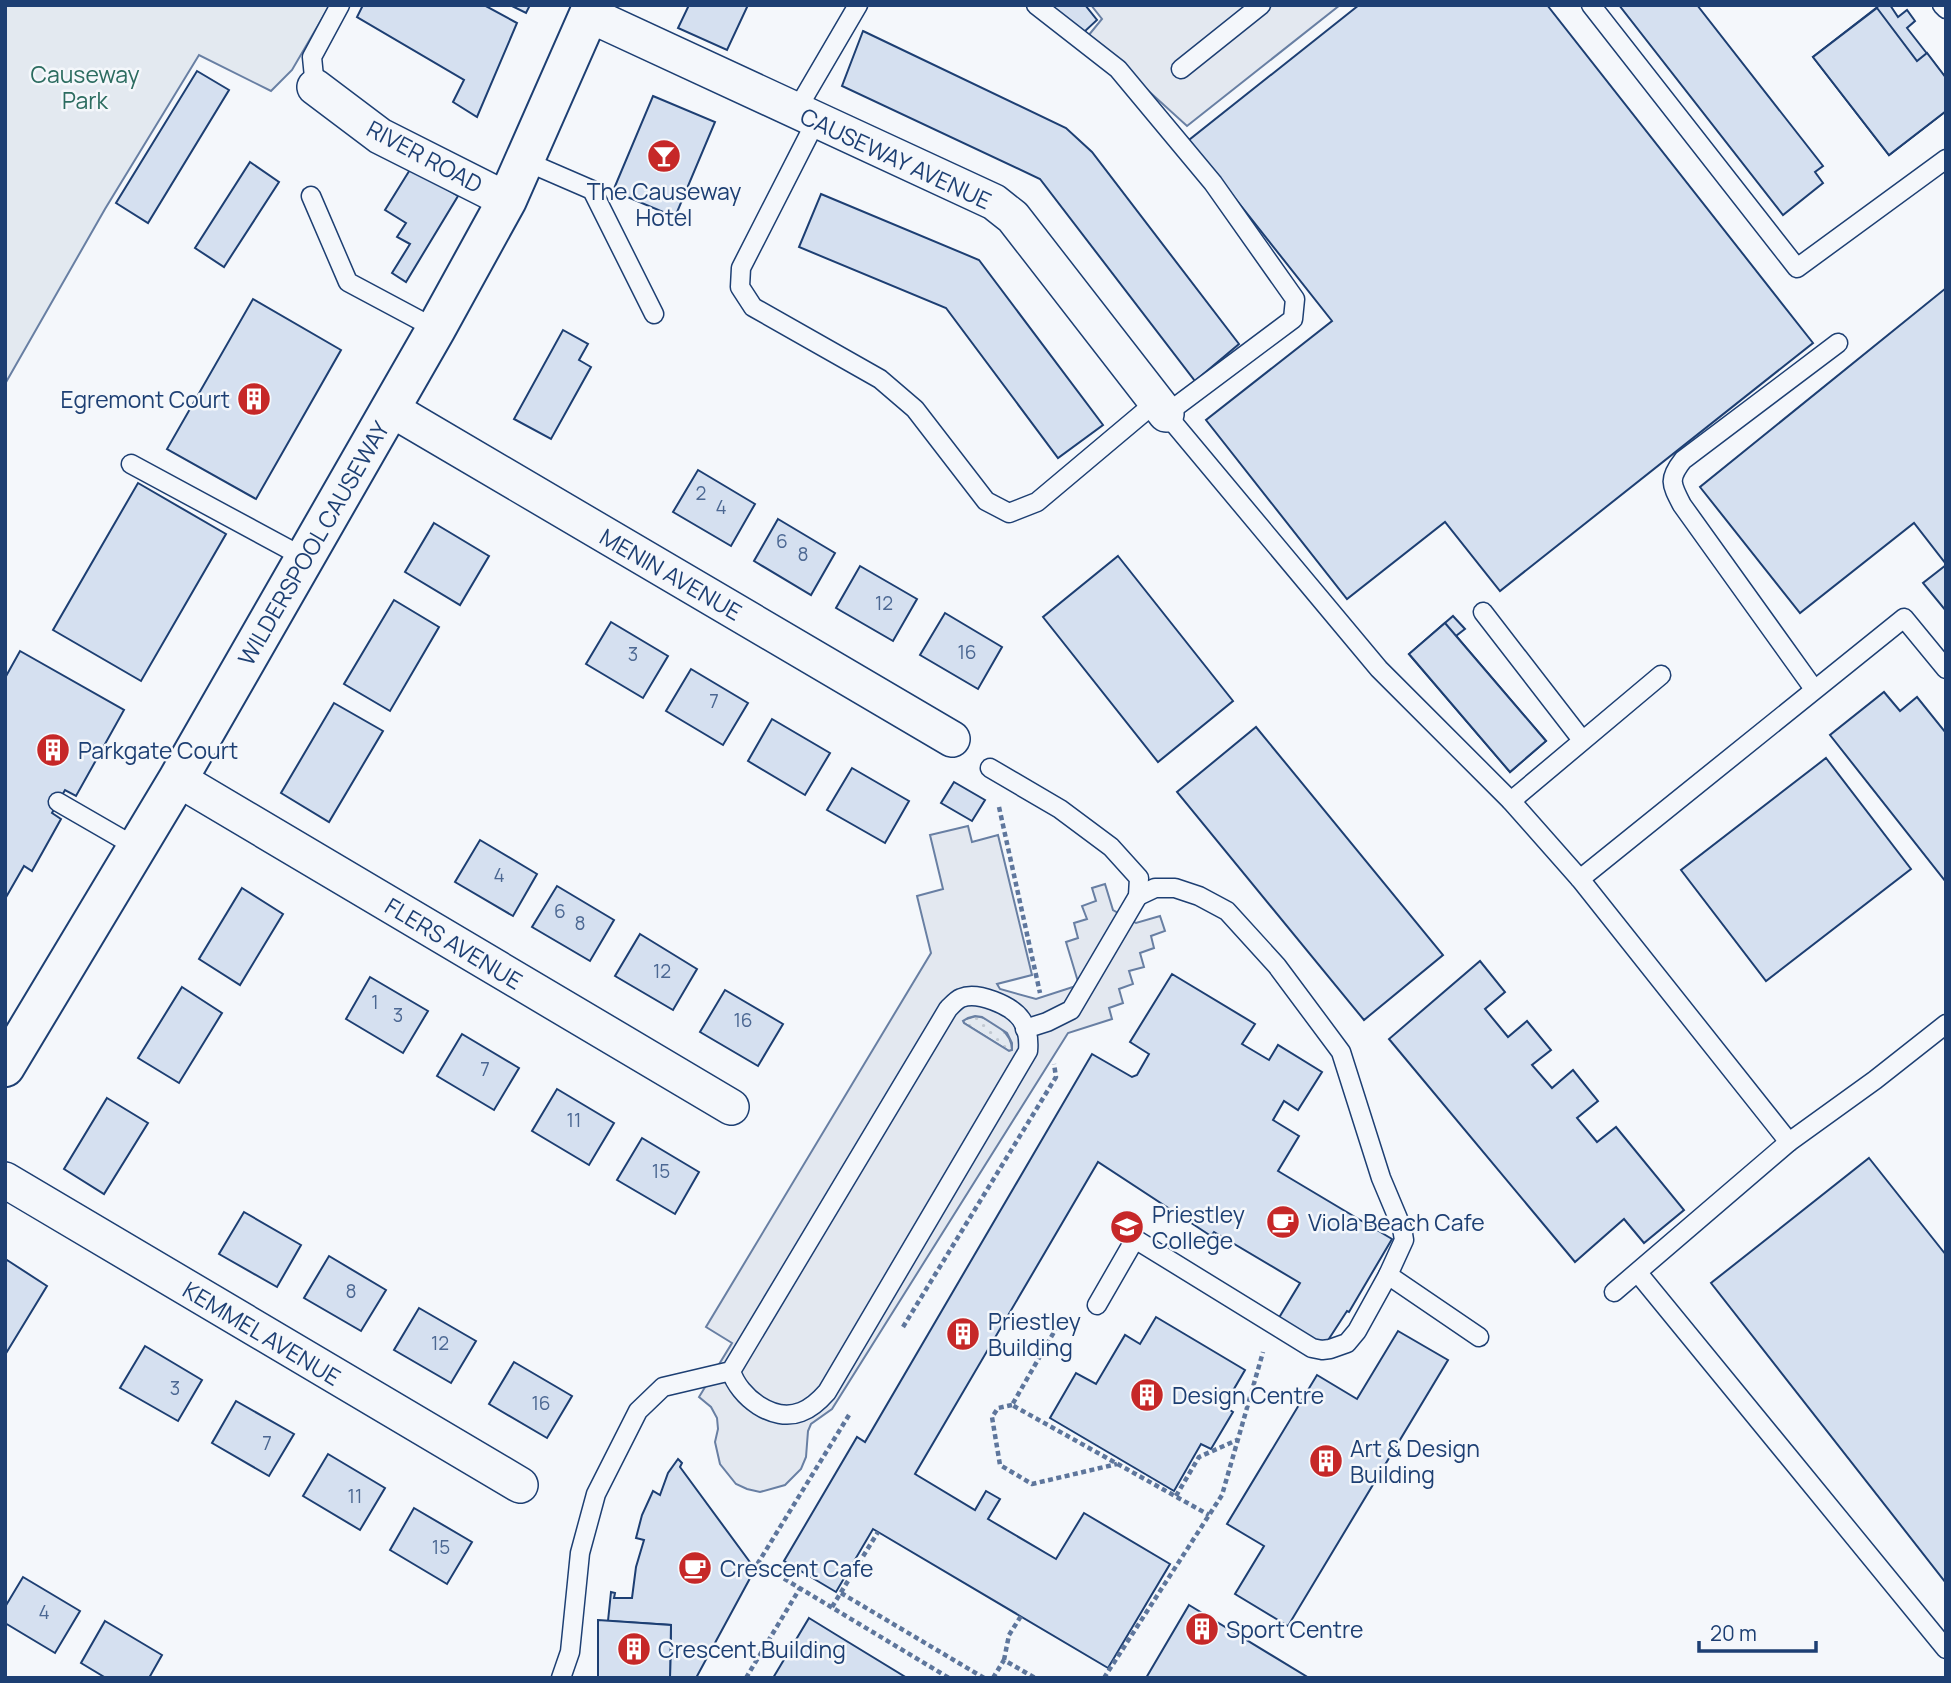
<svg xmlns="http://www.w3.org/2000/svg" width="1951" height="1683" font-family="Manrope,sans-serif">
	<defs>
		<pattern id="grass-dots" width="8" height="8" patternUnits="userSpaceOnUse" patternTransform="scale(1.75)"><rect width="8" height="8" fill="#e3e9f0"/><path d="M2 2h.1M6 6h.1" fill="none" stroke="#c2c9d1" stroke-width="1.8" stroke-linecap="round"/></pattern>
	</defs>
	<rect width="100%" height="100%" fill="#f4f7fb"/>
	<!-- grass -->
	<path fill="url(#grass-dots)" stroke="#687fa3" stroke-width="2" d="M 976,1016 C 992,1019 1012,1032 1012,1050 L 1009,1051 L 964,1023 L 963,1020 Z"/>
	<!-- green -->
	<path fill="#e3e9f0" stroke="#687fa3" stroke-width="2" d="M 5,5 L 330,5 L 292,70 L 271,91 L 199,55 L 105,209 L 5,384 Z"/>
	<!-- parking -->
	<g fill="#e3e8f0" stroke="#687fa3" stroke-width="2" fill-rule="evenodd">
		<path d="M 1091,5 L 1340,5 L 1187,126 L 1088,36 L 1102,19 Z"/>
		<path d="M 968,826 L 972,842 L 998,835 L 1032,975 L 997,984 L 1000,989 L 1036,999 L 1079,985 L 1066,942 L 1078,938 L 1074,923 L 1087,919 L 1082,906 L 1096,901 L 1092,888 L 1105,884 L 1113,910 L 1136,923 L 1160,916 L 1165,931 L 1151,936 L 1154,948 L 1140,953 L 1144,967 L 1129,971 L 1133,984 L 1119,989 L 1123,1003 L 1109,1008 L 1112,1019 L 1068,1033 L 832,1409 L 811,1424 L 808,1431 L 806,1457 L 801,1469 L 785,1485 L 760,1492 L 747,1489 L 736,1484 L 720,1464 L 715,1442 L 718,1429 L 717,1418 L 711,1407 L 699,1397 L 732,1343 L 706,1327 L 931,953 L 917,896 L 943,889 L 930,835 ZM 975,1016 L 982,1017 L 1007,1033 L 1012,1043 L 1012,1050 L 1009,1051 L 964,1023 L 963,1021 L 968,1018 Z"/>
	</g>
	<!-- building -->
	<g fill="#d5e0f0" stroke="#1d3f73" stroke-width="2">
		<path d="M 363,5 L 484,5 L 517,23 L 477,117 L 453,102 L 464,80 L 357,17 Z"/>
		<path d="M 510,5 L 530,5 L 526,13 Z"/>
		<path d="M 689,5 L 748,5 L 727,50 L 678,28 Z"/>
		<path d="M 1048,5 L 1085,5 L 1097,20 L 1083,33 Z"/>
		<path d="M 1359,5 L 1547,5 L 1813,343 L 1500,591 L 1445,522 L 1347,599 L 1206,420 L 1332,321 L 1189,140 Z"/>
		<path d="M 1619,5 L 1697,5 L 1823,166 L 1815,172 L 1823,183 L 1783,215 Z"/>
		<path d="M 1880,5 L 1890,5 L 1898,17 L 1907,10 L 1915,21 L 1907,28 L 1946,78 L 1946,111 L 1889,155 L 1813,57 Z"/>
		<path d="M 1877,8 L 1917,61 L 1927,53 L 1946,78 L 1946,111 L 1889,155 L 1813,57 Z"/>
		<path d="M 863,31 L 1066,128 L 1092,152 L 1239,344 L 1195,381 L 1040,179 L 842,86 Z"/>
		<path d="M 197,71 L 229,90 L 148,223 L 116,203 Z"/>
		<path d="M 653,96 L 715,122 L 675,217 L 613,191 Z"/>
		<path d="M 250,162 L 279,182 L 224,267 L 195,248 Z"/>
		<path d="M 411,168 L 458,196 L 406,282 L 392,273 L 410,244 L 397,237 L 406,223 L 385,210 Z"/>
		<path d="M 821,194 L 979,260 L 1103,425 L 1058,458 L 946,308 L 799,247 Z"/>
		<path d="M 1946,288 L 1946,564 L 1914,523 L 1800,613 L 1700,487 Z"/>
		<path d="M 253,299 L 341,350 L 256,499 L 167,449 Z"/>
		<path d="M 563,330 L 588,344 L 579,360 L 591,367 L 551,439 L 514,419 Z"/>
		<path d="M 698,470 L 755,504 L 731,546 L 673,512 Z"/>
		<path d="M 138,483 L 226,534 L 141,681 L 53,630 Z"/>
		<path d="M 778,519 L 835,553 L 811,595 L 754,561 Z"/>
		<path d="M 434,523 L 489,556 L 460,605 L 405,572 Z"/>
		<path d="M 1118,556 L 1233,701 L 1158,762 L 1043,617 Z"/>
		<path d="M 1946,565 L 1946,611 L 1923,583 Z"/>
		<path d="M 860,566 L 917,599 L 893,641 L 836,608 Z"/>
		<path d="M 394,600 L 439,627 L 390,711 L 344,684 Z"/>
		<path d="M 945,613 L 1002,647 L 978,689 L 920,655 Z"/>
		<path d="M 1453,616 L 1465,629 L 1456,636 L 1546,741 L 1510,772 L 1409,654 Z"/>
		<path d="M 611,622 L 668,656 L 643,698 L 586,664 Z"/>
		<path d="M 1445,623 L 1546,741 L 1510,772 L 1409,654 Z"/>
		<path d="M 20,651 L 124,710 L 76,796 L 65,790 L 52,813 L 61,819 L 32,871 L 24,866 L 5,899 L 5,678 Z"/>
		<path d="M 691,669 L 748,703 L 723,745 L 666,711 Z"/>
		<path d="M 1884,692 L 1900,711 L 1917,697 L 1946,733 L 1946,882 L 1830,735 Z"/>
		<path d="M 334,703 L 383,731 L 329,822 L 281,793 Z"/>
		<path d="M 772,719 L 830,753 L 805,795 L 748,761 Z"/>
		<path d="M 1256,727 L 1443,955 L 1364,1020 L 1177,792 Z"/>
		<path d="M 1826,758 L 1911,869 L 1766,981 L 1681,870 Z"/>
		<path d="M 852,768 L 909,801 L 885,843 L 827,810 Z"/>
		<path d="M 954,782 L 985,800 L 972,821 L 941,803 Z"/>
		<path d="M 480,840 L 537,874 L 513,916 L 455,882 Z"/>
		<path d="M 557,886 L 614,920 L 590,961 L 532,927 Z"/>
		<path d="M 242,888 L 283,914 L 240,985 L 199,959 Z"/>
		<path d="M 640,934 L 697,969 L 673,1010 L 615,976 Z"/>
		<path d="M 1480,961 L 1505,992 L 1485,1009 L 1508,1037 L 1527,1021 L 1551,1050 L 1532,1065 L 1552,1088 L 1573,1070 L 1598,1101 L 1577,1118 L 1597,1142 L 1616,1127 L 1684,1210 L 1644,1243 L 1624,1219 L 1575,1262 L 1389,1039 Z"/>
		<path d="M 1172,974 L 1255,1024 L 1242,1044 L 1269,1060 L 1278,1045 L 1322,1072 L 1298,1110 L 1284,1101 L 1273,1120 L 1299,1136 L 1278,1171 L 1392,1239 L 1349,1312 L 1347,1311 L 1323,1348 L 1277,1321 L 1300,1283 L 1214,1232 L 1211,1236 L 1098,1162 L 915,1474 L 975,1510 L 986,1491 L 1000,1499 L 988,1519 L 1056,1559 L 1084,1513 L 1170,1564 L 1108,1668 L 873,1529 L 836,1592 L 784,1561 L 857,1437 L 865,1442 L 1092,1054 L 1132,1077 L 1137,1075 L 1149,1054 L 1130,1042 Z"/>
		<path d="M 370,977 L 428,1011 L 403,1053 L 346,1019 Z"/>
		<path d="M 182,987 L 222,1013 L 179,1083 L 138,1058 Z"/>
		<path d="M 725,990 L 783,1024 L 758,1066 L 700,1032 Z"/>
		<path d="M 462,1034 L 519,1068 L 494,1110 L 437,1076 Z"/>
		<path d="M 557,1089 L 614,1123 L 589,1165 L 532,1131 Z"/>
		<path d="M 107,1098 L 148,1123 L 104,1194 L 64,1169 Z"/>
		<path d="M 642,1138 L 699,1172 L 675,1214 L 617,1180 Z"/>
		<path d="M 1869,1158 L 1946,1255 L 1946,1583 L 1711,1283 Z"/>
		<path d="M 244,1212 L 301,1245 L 277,1287 L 219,1254 Z"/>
		<path d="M 329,1256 L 386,1290 L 361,1331 L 304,1298 Z"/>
		<path d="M 7,1260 L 47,1286 L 5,1355 L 5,1263 Z"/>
		<path d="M 419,1308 L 476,1341 L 451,1383 L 394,1350 Z"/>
		<path d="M 1156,1317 L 1245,1370 L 1224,1406 L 1233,1412 L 1211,1449 L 1201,1444 L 1174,1491 L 1050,1418 L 1076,1373 L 1096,1384 L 1125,1335 L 1140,1344 Z"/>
		<path d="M 1398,1331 L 1448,1360 L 1288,1626 L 1235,1594 L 1264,1546 L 1227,1524 L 1317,1375 L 1357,1399 Z"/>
		<path d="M 145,1346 L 202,1380 L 178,1421 L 120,1388 Z"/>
		<path d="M 514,1362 L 572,1396 L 547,1438 L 489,1404 Z"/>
		<path d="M 236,1401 L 294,1434 L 269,1476 L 212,1443 Z"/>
		<path d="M 328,1454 L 385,1488 L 360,1530 L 303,1496 Z"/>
		<path d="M 678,1459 L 682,1463 L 680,1467 L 755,1569 L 696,1678 L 670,1678 L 671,1625 L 608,1621 L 611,1592 L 615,1593 L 614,1598 L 632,1598 L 636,1567 L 644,1540 L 636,1538 L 642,1515 L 653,1491 L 660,1495 L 668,1473 Z"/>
		<path d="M 414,1508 L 472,1542 L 447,1584 L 390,1550 Z"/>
		<path d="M 23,1577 L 80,1611 L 55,1653 L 5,1623 L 5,1607 Z"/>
		<path d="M 1189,1605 L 1309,1678 L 1146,1678 Z"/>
		<path d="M 809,1618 L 835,1634 L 907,1678 L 773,1678 Z"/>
		<path d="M 598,1620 L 671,1625 L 670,1678 L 598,1678 Z"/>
		<path d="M 105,1621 L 162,1655 L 149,1678 L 106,1678 L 81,1663 Z"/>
	</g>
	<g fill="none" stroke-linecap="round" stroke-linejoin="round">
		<!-- lane casing -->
		<g stroke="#1d3f73" stroke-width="21">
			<g id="lane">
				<path d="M 1036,5 L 1118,69 L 1213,183 L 1295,299 L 1293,319 L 1166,414 L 1379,669 L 1511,801 L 1580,879 L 1789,1142"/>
				<path d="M 1591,5 L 1797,268 L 1946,159"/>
				<path d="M 1942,5 L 1946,9"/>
				<path d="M 1181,69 L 1261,5"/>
				<path d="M 315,87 L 312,57 L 340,5"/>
				<path d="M 796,111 L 858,5"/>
				<path d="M 816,121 L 741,268 L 740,287 L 753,307 L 880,379 L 915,409 L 986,501 L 1009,513 L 1037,502 L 1156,402"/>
				<path d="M 525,161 L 592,190 L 654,314"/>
				<path d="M 311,196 L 348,282 L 436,329"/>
				<path d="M 131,464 L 305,558"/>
				<path d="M 1483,612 L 1582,740"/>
				<path d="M 1814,689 L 1682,505 C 1671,484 1668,479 1683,460 L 1838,343"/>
				<path d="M 990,768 L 1060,809 L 1111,847 L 1139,878 L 1138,896 L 1071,1010 L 1047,1022 L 1025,1029"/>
				<path d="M 1511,801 L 1661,675"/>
				<path d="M 58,802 L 136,847"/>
				<path d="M 1580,879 L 1904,618 L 1946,669"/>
				<path d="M 1638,1273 L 1946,1649"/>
				<path d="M 1388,1275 L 1479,1337"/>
				<path d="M 1614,1292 L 1789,1142 L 1875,1080 L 1946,1024"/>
				<path d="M 1097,1305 L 1135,1239 L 1312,1348 L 1322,1350 L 1330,1349 L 1347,1343 L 1357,1331 L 1388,1275 L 1404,1240 L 1402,1228 L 1381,1178 L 1341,1052 L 1277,966 L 1227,911 L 1199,896 L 1175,888 L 1155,888 L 1138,896"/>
				<path d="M 561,1678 L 570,1652 L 580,1553 L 596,1494 L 638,1411 L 663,1387 L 731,1371 L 948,1009 C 952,1005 956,1000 961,998 C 977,991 1011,1005 1021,1019 C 1028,1029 1029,1040 1028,1051 L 827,1392 C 820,1400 812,1408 801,1412 C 773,1423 739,1397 731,1371"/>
			</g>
		</g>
		<!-- street casing -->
		<g stroke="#1d3f73" stroke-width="38">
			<g id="street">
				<path d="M 588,14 L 994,202 L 1013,217 L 1166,414"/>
				<path d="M 315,87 L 380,136 L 507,200"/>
				<path d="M 391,409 L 952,739"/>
				<path d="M 178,779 L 731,1107"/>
				<path d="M 5,1180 L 520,1485"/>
			</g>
		</g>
		<!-- highway casing -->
		<g stroke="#1d3f73" stroke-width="42">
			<path id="highway" d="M 5,1067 L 178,779 L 436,329 L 507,200 L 593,5"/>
		</g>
		<!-- path -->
		<g stroke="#5e769c" stroke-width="4.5" stroke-dasharray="5 3.5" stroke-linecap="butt">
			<path d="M 999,807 L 1040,993"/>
			<path d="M 1073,1318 L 1058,1325 L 1012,1405 L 1209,1515"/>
			<path d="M 903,1327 L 1056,1077 L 1054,1064"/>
			<path d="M 1012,1405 L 998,1408 L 992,1417 L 1000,1465 L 1032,1484 L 1117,1464"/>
			<path d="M 849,1415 L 758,1563 L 949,1678"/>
			<path d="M 1176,1496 L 1199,1457 L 1237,1440"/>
			<path d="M 841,1593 L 984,1678"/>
			<path d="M 832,1607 L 878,1532"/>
			<path d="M 1004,1660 L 1009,1635 L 1021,1616"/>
			<path d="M 746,1678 L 800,1588"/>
			<path d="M 993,1678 L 1004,1660 L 1035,1678"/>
			<path d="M 1104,1678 L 1222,1495 L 1263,1352"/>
		</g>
		<!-- lane -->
		<use href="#lane" stroke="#f4f7fb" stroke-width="18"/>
		<!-- street -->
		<use href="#street" stroke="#f4f7fb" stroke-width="35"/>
		<!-- highway -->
		<use href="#highway" stroke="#f4f7fb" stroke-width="38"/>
	</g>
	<!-- icons -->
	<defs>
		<g id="bar-disc" transform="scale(1.75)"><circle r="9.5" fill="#c62828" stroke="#f4f7fb"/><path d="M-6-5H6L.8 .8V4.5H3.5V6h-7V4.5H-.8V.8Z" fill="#fff"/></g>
		<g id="building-disc" transform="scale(1.75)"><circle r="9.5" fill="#c62828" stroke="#f4f7fb"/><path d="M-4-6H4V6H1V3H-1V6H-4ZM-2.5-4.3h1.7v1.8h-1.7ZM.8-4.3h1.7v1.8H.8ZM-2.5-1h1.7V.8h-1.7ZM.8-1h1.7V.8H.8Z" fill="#fff"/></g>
		<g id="cafe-disc" transform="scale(1.75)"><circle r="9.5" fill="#c62828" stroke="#f4f7fb"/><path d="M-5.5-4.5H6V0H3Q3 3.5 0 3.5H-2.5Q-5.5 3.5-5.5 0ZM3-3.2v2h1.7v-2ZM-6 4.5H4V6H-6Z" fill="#fff"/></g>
		<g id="university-disc" transform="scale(1.75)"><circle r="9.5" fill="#c62828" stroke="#f4f7fb"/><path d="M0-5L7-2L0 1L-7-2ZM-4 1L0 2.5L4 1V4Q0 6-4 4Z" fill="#fff"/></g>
	</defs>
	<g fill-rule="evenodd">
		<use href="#bar-disc" x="664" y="156"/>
		<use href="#building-disc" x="254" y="399"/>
		<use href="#building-disc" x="53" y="750"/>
		<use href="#cafe-disc" x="1283" y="1222"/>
		<use href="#university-disc" x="1127" y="1227"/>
		<use href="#building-disc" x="963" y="1334"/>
		<use href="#building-disc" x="1147" y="1395"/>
		<use href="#building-disc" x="1326" y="1461"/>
		<use href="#cafe-disc" x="695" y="1568"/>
		<use href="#building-disc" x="1202" y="1629"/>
		<use href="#building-disc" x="634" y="1649"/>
	</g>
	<g text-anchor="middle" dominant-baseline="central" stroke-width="5" stroke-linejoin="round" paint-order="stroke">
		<!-- number labels -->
		<g font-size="19" fill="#4b6792">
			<text x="701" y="493">2</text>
			<text x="721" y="507">4</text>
			<text x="782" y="541">6</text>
			<text x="803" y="554">8</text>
			<text x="884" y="603">12</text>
			<text x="967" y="652">16</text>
			<text x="633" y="654">3</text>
			<text x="714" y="701">7</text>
			<text x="499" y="875">4</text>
			<text x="560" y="911">6</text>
			<text x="580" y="923">8</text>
			<text x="662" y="971">12</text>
			<text x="375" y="1002">1</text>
			<text x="398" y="1015">3</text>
			<text x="743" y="1020">16</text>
			<text x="485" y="1069">7</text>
			<text x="574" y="1120">11</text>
			<text x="661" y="1171">15</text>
			<text x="351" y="1291">8</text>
			<text x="440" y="1343">12</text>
			<text x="175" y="1388">3</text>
			<text x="541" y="1403">16</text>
			<text x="267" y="1443">7</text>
			<text x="355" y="1496">11</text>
			<text x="441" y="1547">15</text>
			<text x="44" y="1612">4</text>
		</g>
		<!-- park labels -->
		<g font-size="23" fill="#2c6c60" stroke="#f4f7fb">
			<text x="85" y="74">Causeway<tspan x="85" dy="26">Park</tspan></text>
		</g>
		<!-- street labels -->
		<g font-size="23" fill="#1d3f73" stroke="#f4f7fb">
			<text transform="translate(425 156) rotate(28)">RIVER ROAD</text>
			<text transform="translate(896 158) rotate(25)">CAUSEWAY AVENUE</text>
			<text transform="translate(313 543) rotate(-60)">WILDERSPOOL CAUSEWAY</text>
			<text transform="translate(671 574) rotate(30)">MENIN AVENUE</text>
			<text transform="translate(454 943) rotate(31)">FLERS AVENUE</text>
			<text transform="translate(262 1333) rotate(31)">KEMMEL AVENUE</text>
		</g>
		<!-- poi labels -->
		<g font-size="23" fill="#1d3f73" stroke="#f4f7fb" text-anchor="start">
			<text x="664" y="191" text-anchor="middle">The Causeway<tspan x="664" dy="26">Hotel</tspan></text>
			<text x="230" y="399" text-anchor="end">Egremont Court</text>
			<text x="78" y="750">Parkgate Court</text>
			<text x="1152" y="1214">Priestley<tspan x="1152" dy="26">College</tspan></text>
			<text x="1308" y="1222">Viola Beach Cafe</text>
			<text x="988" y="1321">Priestley<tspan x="988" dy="26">Building</tspan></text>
			<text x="1172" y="1395">Design Centre</text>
			<text x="1350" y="1448">Art &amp; Design<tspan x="1350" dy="26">Building</tspan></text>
			<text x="720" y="1568">Crescent Cafe</text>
			<text x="1226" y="1629">Sport Centre</text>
			<text x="658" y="1649">Crescent Building</text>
		</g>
	</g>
	<!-- border -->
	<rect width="1951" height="1683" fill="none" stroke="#1d3f73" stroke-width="14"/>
	<!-- scale -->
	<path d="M1699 1641v10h117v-10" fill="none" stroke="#1d3f73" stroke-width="3.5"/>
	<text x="1710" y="1641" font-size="21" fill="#1d3f73" stroke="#f4f7fb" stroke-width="5" paint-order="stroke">20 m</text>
</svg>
